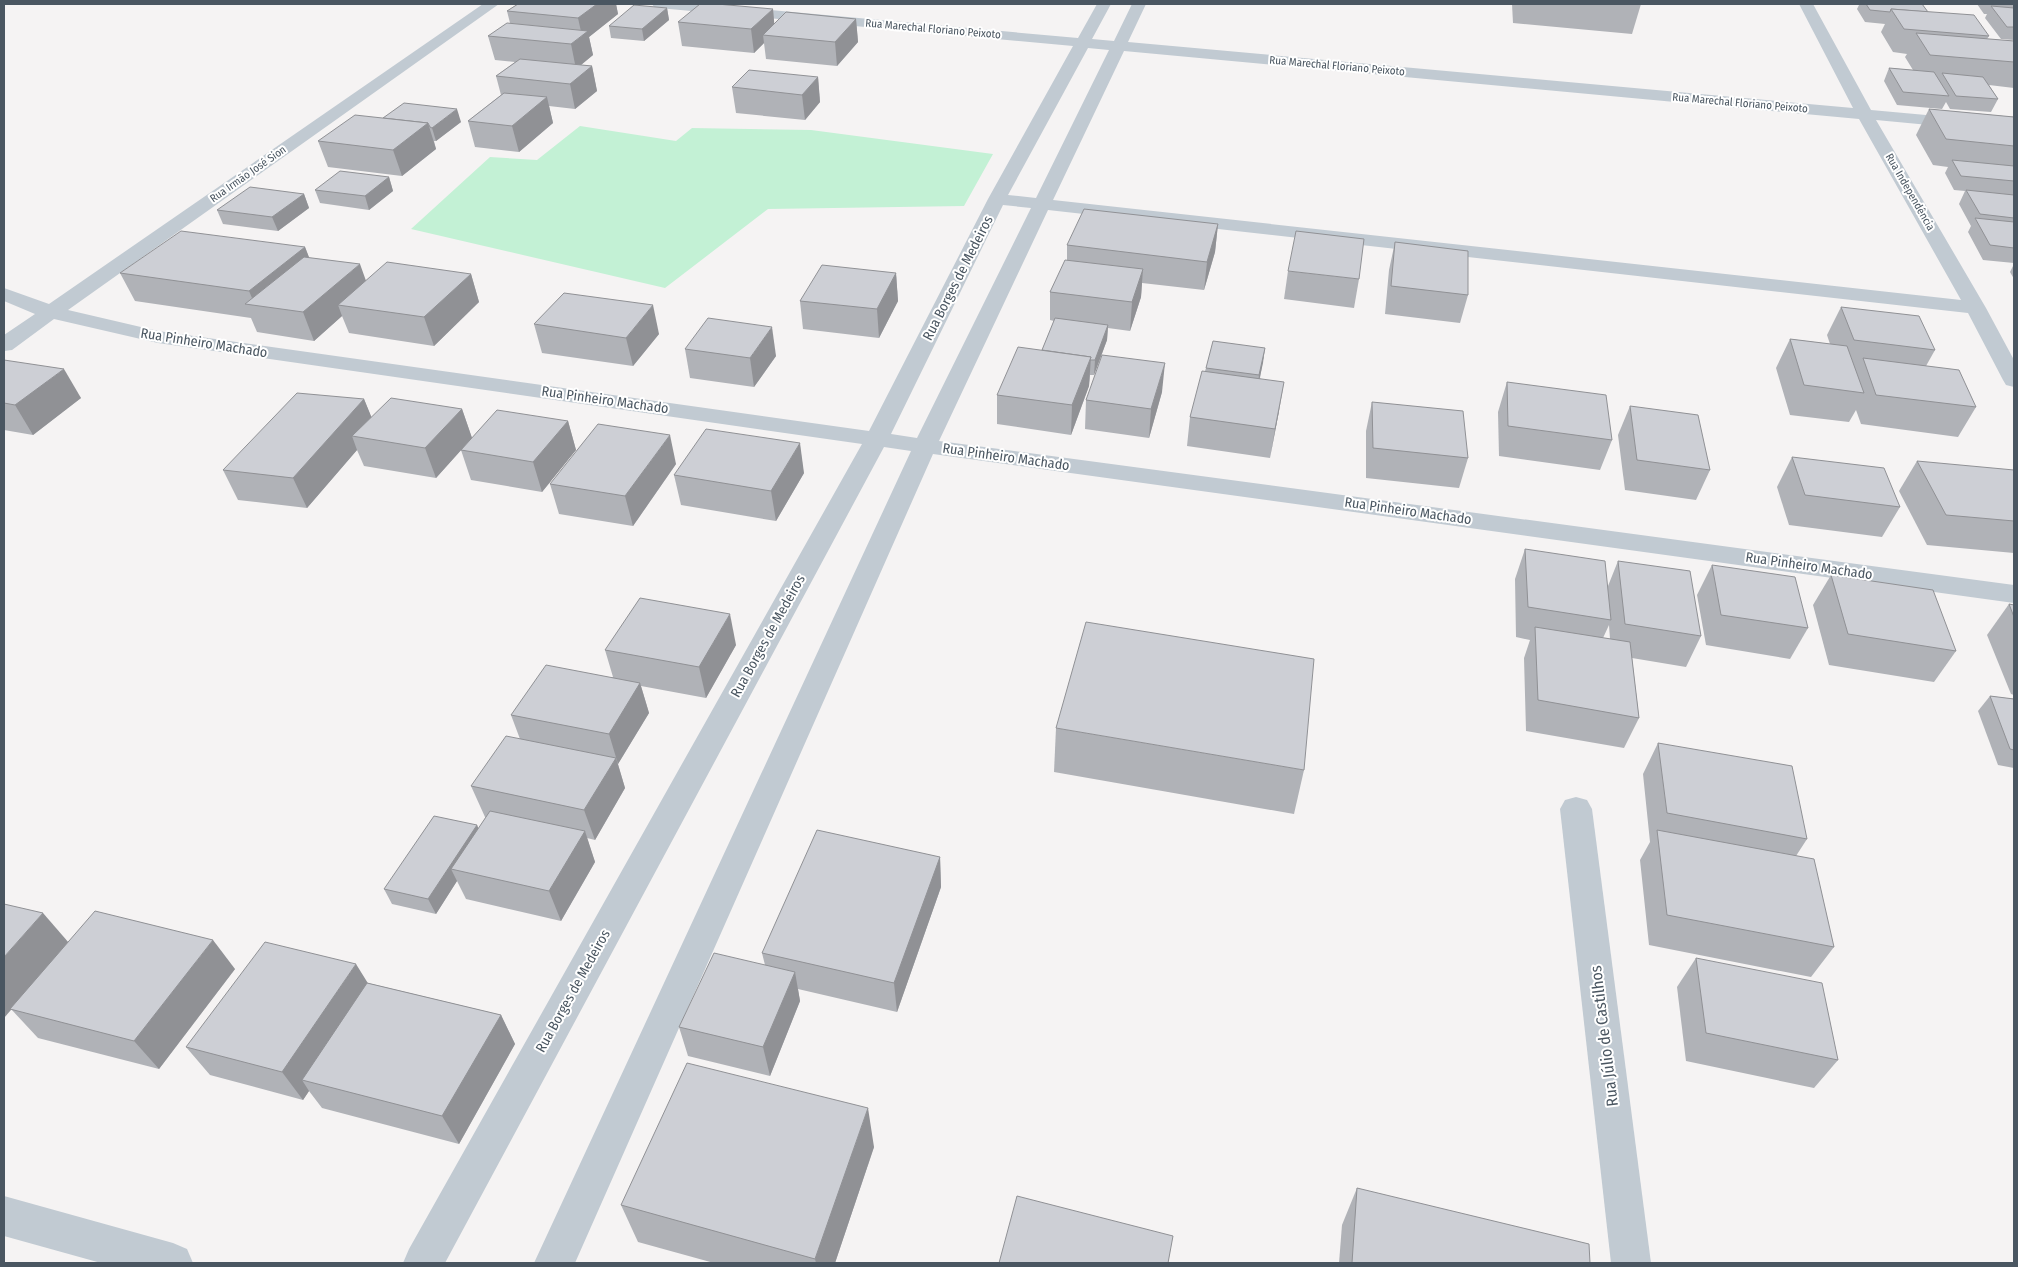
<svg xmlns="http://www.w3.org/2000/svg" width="2018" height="1267" font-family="'Fira Sans Condensed',sans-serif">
	<rect width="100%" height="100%" fill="#f5f3f3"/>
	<!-- green -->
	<path fill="#c3f1d5" d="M 580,126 L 676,141 L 692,128 L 811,130 L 993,154 L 964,206 L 768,209 L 665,288 L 411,229 L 490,157 L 537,160 Z"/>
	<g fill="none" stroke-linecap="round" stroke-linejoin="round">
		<!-- minor -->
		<g fill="#c1cad2" fill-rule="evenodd">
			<path d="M 483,4 L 499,4 L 68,310 L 158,331 L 869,431 L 988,199 L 1073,46 L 659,8 L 654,7 L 652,4 L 703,4 L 1078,38 L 1097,4 L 1111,4 L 1092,39 L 1114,41 L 1132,4 L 1146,4 L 1128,42 L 1853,108 L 1799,4 L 1813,4 L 1871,110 L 2014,123 L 2014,133 L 1876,120 L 1986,308 L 2014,360 L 2014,387 L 2006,385 L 2003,380 L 1968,313 L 1048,210 L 939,441 L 2014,585 L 2014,603 L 933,454 L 575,1263 L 534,1263 L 911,451 L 884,447 L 445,1263 L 403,1263 L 409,1249 L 862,444 L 158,343 L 54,319 L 12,350 L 4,351 L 4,335 L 35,314 L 4,301 L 4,288 L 49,304 ZM 1088,48 L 1109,50 L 1036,198 L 1008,195 ZM 1124,51 L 1859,119 L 1961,300 L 1053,200 ZM 1003,205 L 1031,208 L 917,438 L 891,434 Z"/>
			<path d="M 1576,797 L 1587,800 L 1592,809 L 1651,1263 L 1611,1263 L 1560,809 L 1565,800 Z"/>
			<path d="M 4,1196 L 173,1243 L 187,1249 L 193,1263 L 101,1263 L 4,1236 Z"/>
		</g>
	</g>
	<!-- wall -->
	<g fill="#b0b2b7" fill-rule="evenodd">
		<path d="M 518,4 L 616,4 L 618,14 L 589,37 L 593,55 L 581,65 L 592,66 L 597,91 L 575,109 L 549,106 L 553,123 L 519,152 L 475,147 L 468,121 L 501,95 L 496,76 L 515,62 L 495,60 L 488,36 L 510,23 L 507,11 Z"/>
		<path d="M 1512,4 L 1641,4 L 1632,34 L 1513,23 Z"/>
		<path d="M 1852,4 L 1922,4 L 1928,12 L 1989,36 L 1987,39 L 2014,41 L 2014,88 L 1989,85 L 1998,99 L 1991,112 L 1950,109 L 1946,102 L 1942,109 L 1897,105 L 1884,81 L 1889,68 L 1913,70 L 1905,57 L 1907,54 L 1893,52 L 1881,32 L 1885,24 L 1865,22 L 1857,9 L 1859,5 Z"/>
		<path d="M 1977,4 L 2014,4 L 2014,40 L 2001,39 L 1985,18 L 1987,14 L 1984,14 Z"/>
		<path d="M 667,8 L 669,20 L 644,41 L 611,38 L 609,26 Z"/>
		<path d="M 773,9 L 774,24 L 856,19 L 858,42 L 837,66 L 766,59 L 764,43 L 754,53 L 682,46 L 678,22 Z"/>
		<path d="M 818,77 L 820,102 L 805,120 L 736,113 L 732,87 Z"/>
		<path d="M 1929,109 L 2014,117 L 2014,263 L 1983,260 L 1968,232 L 1971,226 L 1959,204 L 1965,191 L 1954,190 L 1945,173 L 1948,167 L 1933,165 L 1916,135 Z"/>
		<path d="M 383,118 L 461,122 L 436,141 L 434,141 L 436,149 L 402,176 L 328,167 L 318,141 Z"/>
		<path d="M 389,177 L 393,191 L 369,210 L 320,203 L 315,190 Z"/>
		<path d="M 304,194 L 309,208 L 278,231 L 223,224 L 217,210 Z"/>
		<path d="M 1218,224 L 1215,252 L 1204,290 L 1142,283 L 1141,297 L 1130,331 L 1108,328 L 1107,340 L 1094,375 L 1090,375 L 1089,386 L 1071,435 L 997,424 L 997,395 L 1042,350 L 1054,321 L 1050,320 L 1050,292 L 1067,260 L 1067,245 Z"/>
		<path d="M 1395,242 L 1468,295 L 1460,323 L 1385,314 L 1389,270 Z"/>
		<path d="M 305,247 L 309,258 L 366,281 L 471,274 L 479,302 L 434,346 L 349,333 L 342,316 L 314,341 L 257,332 L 251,318 L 135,301 L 120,273 Z"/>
		<path d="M 2014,264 L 2014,279 L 2010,272 Z"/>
		<path d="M 1288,271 L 1359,279 L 1354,308 L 1284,299 Z"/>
		<path d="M 896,273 L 898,301 L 879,338 L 803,329 L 800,301 Z"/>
		<path d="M 1841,307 L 1935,350 L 1926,366 L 1976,407 L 1958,437 L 1861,424 L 1856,410 L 1849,422 L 1790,415 L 1776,368 L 1790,339 L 1830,344 L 1827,335 Z"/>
		<path d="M 534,324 L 659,334 L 633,366 L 542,353 Z"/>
		<path d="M 1265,348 L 1260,378 L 1279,411 L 1270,458 L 1187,446 L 1190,417 L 1206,368 Z"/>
		<path d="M 685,349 L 776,356 L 754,387 L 690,378 Z"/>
		<path d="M 4,360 L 81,398 L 33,435 L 4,430 Z"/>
		<path d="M 1507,382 L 1612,440 L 1600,470 L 1499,456 L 1498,412 Z"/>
		<path d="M 1162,392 L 1149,438 L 1085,429 L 1086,400 Z"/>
		<path d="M 364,399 L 371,417 L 462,409 L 472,438 L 568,421 L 576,450 L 542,492 L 471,480 L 461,450 L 436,478 L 364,466 L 357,450 L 307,508 L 238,500 L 223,470 Z"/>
		<path d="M 1372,402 L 1468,458 L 1459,488 L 1366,478 L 1366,431 Z"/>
		<path d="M 1630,406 L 1710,470 L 1696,500 L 1625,490 L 1618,435 Z"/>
		<path d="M 1792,457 L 1900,507 L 1882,537 L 1789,525 L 1777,487 Z"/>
		<path d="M 1917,461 L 2014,521 L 2014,553 L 1927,545 L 1899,491 Z"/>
		<path d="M 676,464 L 633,526 L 559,514 L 550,484 Z"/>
		<path d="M 804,473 L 776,521 L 681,505 L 674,475 Z"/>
		<path d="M 1525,549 L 1608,586 L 1618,561 L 1701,636 L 1686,667 L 1632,658 L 1639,718 L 1624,748 L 1526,731 L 1524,658 L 1530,640 L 1516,637 L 1515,579 ZM 1609,625 L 1610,639 L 1603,638 Z"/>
		<path d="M 1712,565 L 1808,628 L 1790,659 L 1706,645 L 1697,595 Z"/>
		<path d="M 1831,575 L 1956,651 L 1934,682 L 1829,665 L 1813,605 Z"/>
		<path d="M 2009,604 L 2014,605 L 2014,695 L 2011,694 L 1987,635 Z"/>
		<path d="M 736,645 L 706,698 L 641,686 L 649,713 L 618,764 L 625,788 L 595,840 L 587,838 L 595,862 L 561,921 L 466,899 L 457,881 L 436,914 L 392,904 L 384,889 L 477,825 L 478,829 L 486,817 L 485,817 L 471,786 L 520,739 L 511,715 L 613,677 L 605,650 Z"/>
		<path d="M 1990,696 L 2014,699 L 2014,768 L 1998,765 L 1978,711 Z"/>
		<path d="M 1056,728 L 1304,770 L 1294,814 L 1054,772 Z"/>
		<path d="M 1658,743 L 1807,839 L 1796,856 L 1834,947 L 1811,977 L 1649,945 L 1640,860 L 1650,842 L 1643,774 Z"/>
		<path d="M 940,857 L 941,887 L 897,1012 L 798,989 L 800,1001 L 770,1076 L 688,1056 L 679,1027 L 765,965 L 762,953 Z"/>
		<path d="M 68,942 L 235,969 L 159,1069 L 38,1038 L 11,1009 Z"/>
		<path d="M 1696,958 L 1838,1060 L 1814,1088 L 1686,1061 L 1677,987 Z"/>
		<path d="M 368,983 L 501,1015 L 515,1044 L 459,1144 L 322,1108 L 309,1091 L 303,1100 L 210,1075 L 186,1047 Z"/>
		<path d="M 874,1147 L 835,1263 L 714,1263 L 638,1242 L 621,1205 Z"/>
		<path d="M 1357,1188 L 1590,1263 L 1339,1263 L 1342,1225 Z"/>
	</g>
	<!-- shaded-wall -->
	<g fill="#909195">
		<path d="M 597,4 L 616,4 L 618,14 L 589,37 L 593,55 L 576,69 L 571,44 L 582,36 L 578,18 Z"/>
		<path d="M 667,8 L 669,20 L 644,41 L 642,29 Z"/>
		<path d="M 773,9 L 775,32 L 763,35 L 764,43 L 754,53 L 751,29 Z"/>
		<path d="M 856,19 L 858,42 L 837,66 L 835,42 Z"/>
		<path d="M 592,66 L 597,91 L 575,109 L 570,84 Z"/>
		<path d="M 818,77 L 820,102 L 805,120 L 802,95 Z"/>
		<path d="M 547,97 L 553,123 L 519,152 L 512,126 Z"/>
		<path d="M 457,109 L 461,122 L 436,141 L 432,128 Z"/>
		<path d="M 428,123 L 436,149 L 402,176 L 393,150 Z"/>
		<path d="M 389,177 L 393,191 L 369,210 L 365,196 Z"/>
		<path d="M 304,194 L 309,208 L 278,231 L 272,217 Z"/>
		<path d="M 1218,224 L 1215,252 L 1204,290 L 1207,262 Z"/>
		<path d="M 305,247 L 316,275 L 255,305 L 249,291 Z"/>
		<path d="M 360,264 L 370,292 L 338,305 L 342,316 L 314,341 L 303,312 Z"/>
		<path d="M 1143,269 L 1141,297 L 1130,331 L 1132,302 Z"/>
		<path d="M 896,273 L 898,301 L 879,338 L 877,309 Z"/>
		<path d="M 471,274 L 479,302 L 434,346 L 424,317 Z"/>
		<path d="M 653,305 L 659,334 L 633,366 L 626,338 Z"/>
		<path d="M 1108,325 L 1107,340 L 1094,375 L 1095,360 Z"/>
		<path d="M 772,327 L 776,356 L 754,387 L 750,358 Z"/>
		<path d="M 1265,348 L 1263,363 L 1257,390 L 1259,375 Z"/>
		<path d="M 1091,357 L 1089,386 L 1071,435 L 1072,405 Z"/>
		<path d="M 1165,363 L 1162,392 L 1149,438 L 1151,409 Z"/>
		<path d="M 64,369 L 81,398 L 33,435 L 15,405 Z"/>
		<path d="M 1284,382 L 1279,411 L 1270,458 L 1275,429 Z"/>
		<path d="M 364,399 L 376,428 L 352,436 L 357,450 L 307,508 L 293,478 Z"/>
		<path d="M 462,409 L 472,438 L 436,478 L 425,448 Z"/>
		<path d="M 568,421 L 576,450 L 542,492 L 533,462 Z"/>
		<path d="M 670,435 L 676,464 L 633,526 L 625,496 Z"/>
		<path d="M 800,443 L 804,473 L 776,521 L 771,491 Z"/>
		<path d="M 730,614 L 736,645 L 706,698 L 699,667 Z"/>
		<path d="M 640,683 L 649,713 L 618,764 L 609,734 Z"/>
		<path d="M 616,758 L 625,788 L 595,840 L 584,810 Z"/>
		<path d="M 477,825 L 484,841 L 451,869 L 457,881 L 436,914 L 428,899 Z"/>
		<path d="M 585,831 L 595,862 L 561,921 L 549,891 Z"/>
		<path d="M 940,857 L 941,887 L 897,1012 L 894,983 Z"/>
		<path d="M 43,913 L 69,943 L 4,1018 L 4,957 Z"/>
		<path d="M 213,940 L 235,969 L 159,1069 L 134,1041 Z"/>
		<path d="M 356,964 L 374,993 L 302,1080 L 309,1091 L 303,1100 L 282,1072 Z"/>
		<path d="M 795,972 L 800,1001 L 770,1076 L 763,1047 Z"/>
		<path d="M 501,1015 L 515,1044 L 459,1144 L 442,1116 Z"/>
		<path d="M 868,1108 L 874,1147 L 835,1263 L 816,1263 L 815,1259 Z"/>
	</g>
	<!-- building -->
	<g fill="#cdcfd5" stroke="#909195">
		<path d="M 518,4 L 597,4 L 578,18 L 507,11 Z"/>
		<path d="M 700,4 L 717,4 L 773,9 L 751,29 L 678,22 Z"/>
		<path d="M 1866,4 L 1922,4 L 1928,12 L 1891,9 L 1890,12 L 1870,10 Z"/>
		<path d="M 634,5 L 667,8 L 642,29 L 609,26 Z"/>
		<path d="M 1991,6 L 2014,8 L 2014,27 L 2007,27 Z"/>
		<path d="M 1891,9 L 1974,15 L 1989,36 L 1904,29 Z"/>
		<path d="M 786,12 L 856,19 L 835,42 L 763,35 Z"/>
		<path d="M 507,23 L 588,31 L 571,44 L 488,36 Z"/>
		<path d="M 1916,33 L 2014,41 L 2014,62 L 1930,55 Z"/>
		<path d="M 520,59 L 592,66 L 570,84 L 496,76 Z"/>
		<path d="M 1889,68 L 1934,72 L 1949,96 L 1903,92 Z"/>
		<path d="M 749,70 L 818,77 L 802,95 L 732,87 Z"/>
		<path d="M 1942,73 L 1983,77 L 1998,99 L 1956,96 Z"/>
		<path d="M 504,93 L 547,97 L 512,126 L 468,121 Z"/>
		<path d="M 404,103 L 457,109 L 432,128 L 430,127 L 428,123 L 383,118 Z"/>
		<path d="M 1929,109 L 2014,117 L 2014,146 L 1946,139 Z"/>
		<path d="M 355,115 L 428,123 L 393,150 L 318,141 Z"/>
		<path d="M 1952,160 L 2014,166 L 2014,181 L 1961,176 Z"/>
		<path d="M 340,171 L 389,177 L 365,196 L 315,190 Z"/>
		<path d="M 250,187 L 304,194 L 272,217 L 217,210 Z"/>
		<path d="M 1966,190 L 2014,195 L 2014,218 L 1980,214 Z"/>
		<path d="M 1084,209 L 1218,224 L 1207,262 L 1067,245 Z"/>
		<path d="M 1975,218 L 2014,222 L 2014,248 L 1990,245 Z"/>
		<path d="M 181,231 L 305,247 L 249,291 L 120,273 Z"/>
		<path d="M 1296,231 L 1364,239 L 1359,279 L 1288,271 Z"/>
		<path d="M 1395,242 L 1468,251 L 1468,295 L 1391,286 Z"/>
		<path d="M 304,257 L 360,264 L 303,312 L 245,304 Z"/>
		<path d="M 1065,260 L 1143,269 L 1132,302 L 1050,292 Z"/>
		<path d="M 387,262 L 471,274 L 424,317 L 338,305 Z"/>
		<path d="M 822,265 L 896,273 L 877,309 L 800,301 Z"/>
		<path d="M 564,293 L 653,305 L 626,338 L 534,324 Z"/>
		<path d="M 1841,307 L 1919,316 L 1935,350 L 1854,340 Z"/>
		<path d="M 708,318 L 772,327 L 750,358 L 685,349 Z"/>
		<path d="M 1055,318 L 1108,325 L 1095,360 L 1090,360 L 1091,357 L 1042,350 Z"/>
		<path d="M 1790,339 L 1847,346 L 1864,393 L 1804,385 Z"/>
		<path d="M 1213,341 L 1265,348 L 1259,375 L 1206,368 Z"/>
		<path d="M 1018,347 L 1091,357 L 1072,405 L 997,395 Z"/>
		<path d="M 1102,355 L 1165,363 L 1151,409 L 1086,400 Z"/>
		<path d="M 1863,358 L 1959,370 L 1976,407 L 1876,395 Z"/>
		<path d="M 4,360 L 64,369 L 15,405 L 4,403 Z"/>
		<path d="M 1202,371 L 1284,382 L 1275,429 L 1190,417 Z"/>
		<path d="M 1507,382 L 1606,395 L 1612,440 L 1508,426 Z"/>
		<path d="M 297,393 L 364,399 L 293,478 L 223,470 Z"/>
		<path d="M 391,398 L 462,409 L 425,448 L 352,436 Z"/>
		<path d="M 1372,402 L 1463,411 L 1468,458 L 1373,448 Z"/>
		<path d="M 1630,406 L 1698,415 L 1710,470 L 1637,460 Z"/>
		<path d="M 497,410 L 568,421 L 533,462 L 461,450 Z"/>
		<path d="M 598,424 L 670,435 L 625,496 L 550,484 Z"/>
		<path d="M 706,429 L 800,443 L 771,491 L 674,475 Z"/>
		<path d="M 1792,457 L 1884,468 L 1900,507 L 1805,495 Z"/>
		<path d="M 1917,461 L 2014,470 L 2014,521 L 1946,515 Z"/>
		<path d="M 1525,549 L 1605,561 L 1611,620 L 1528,607 Z"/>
		<path d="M 1618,561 L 1690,571 L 1701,636 L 1625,624 Z"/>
		<path d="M 1712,565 L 1795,577 L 1808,628 L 1721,615 Z"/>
		<path d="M 1831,575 L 1933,590 L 1956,651 L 1848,634 Z"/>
		<path d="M 640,598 L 730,614 L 699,667 L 605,650 Z"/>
		<path d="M 2009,604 L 2014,605 L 2014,617 Z"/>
		<path d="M 1086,622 L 1314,659 L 1304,770 L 1056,728 Z"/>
		<path d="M 1535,627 L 1630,642 L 1639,718 L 1538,700 Z"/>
		<path d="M 546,665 L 640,683 L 609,734 L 511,715 Z"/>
		<path d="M 1990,696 L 2014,699 L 2014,750 L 2010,749 Z"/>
		<path d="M 506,736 L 616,758 L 584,810 L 471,786 Z"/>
		<path d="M 1658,743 L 1792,766 L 1807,839 L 1667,813 Z"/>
		<path d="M 490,811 L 585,831 L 549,891 L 451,869 Z"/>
		<path d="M 434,816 L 477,825 L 428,899 L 384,889 Z"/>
		<path d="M 817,830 L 940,857 L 894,983 L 762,953 Z"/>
		<path d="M 1657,830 L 1814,859 L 1834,947 L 1667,915 Z"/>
		<path d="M 4,904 L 43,913 L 4,957 Z"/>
		<path d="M 95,911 L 213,940 L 134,1041 L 10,1009 Z"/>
		<path d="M 265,942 L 356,964 L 282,1072 L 186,1047 Z"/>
		<path d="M 714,953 L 795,972 L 763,1047 L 679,1027 Z"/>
		<path d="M 1696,958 L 1822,983 L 1838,1060 L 1706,1033 Z"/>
		<path d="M 367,983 L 501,1015 L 442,1116 L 302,1080 Z"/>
		<path d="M 687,1063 L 868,1108 L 815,1259 L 621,1205 Z"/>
		<path d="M 1357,1188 L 1589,1244 L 1590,1263 L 1352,1263 Z"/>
		<path d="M 1017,1196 L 1173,1236 L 1168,1263 L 999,1263 Z"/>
	</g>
	<g text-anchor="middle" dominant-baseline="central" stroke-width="4" stroke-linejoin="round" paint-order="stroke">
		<!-- far-street labels -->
		<g font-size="11" fill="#4a5661" stroke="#fff">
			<text transform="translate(933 29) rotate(5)">Rua Marechal Floriano Peixoto</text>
			<text transform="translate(1337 66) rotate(5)">Rua Marechal Floriano Peixoto</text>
			<text transform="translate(1740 103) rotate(5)">Rua Marechal Floriano Peixoto</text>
			<text transform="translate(248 174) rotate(-35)">Rua Irmão José Sion</text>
			<text transform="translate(1910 192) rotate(60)">Rua Independência</text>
		</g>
		<!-- street labels -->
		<g font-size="14" fill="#4a5661" stroke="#fff">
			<text transform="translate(958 278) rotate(-63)">Rua Borges de Medeiros</text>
			<text transform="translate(204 343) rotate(9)">Rua Pinheiro Machado</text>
			<text transform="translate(605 400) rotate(8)">Rua Pinheiro Machado</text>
			<text transform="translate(1006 457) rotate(8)">Rua Pinheiro Machado</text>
			<text transform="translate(1408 511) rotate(8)">Rua Pinheiro Machado</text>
			<text transform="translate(1809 566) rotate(8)">Rua Pinheiro Machado</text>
			<text transform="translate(768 636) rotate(-61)">Rua Borges de Medeiros</text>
			<text transform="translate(573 991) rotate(-61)">Rua Borges de Medeiros</text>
		</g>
		<!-- near-street labels -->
		<g font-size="16" fill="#4a5661" stroke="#fff">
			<text transform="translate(1604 1036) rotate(-97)">Rua Júlio de Castilhos</text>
		</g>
	</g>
	<!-- border -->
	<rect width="2018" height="1267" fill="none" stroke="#4a5661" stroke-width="10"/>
</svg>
